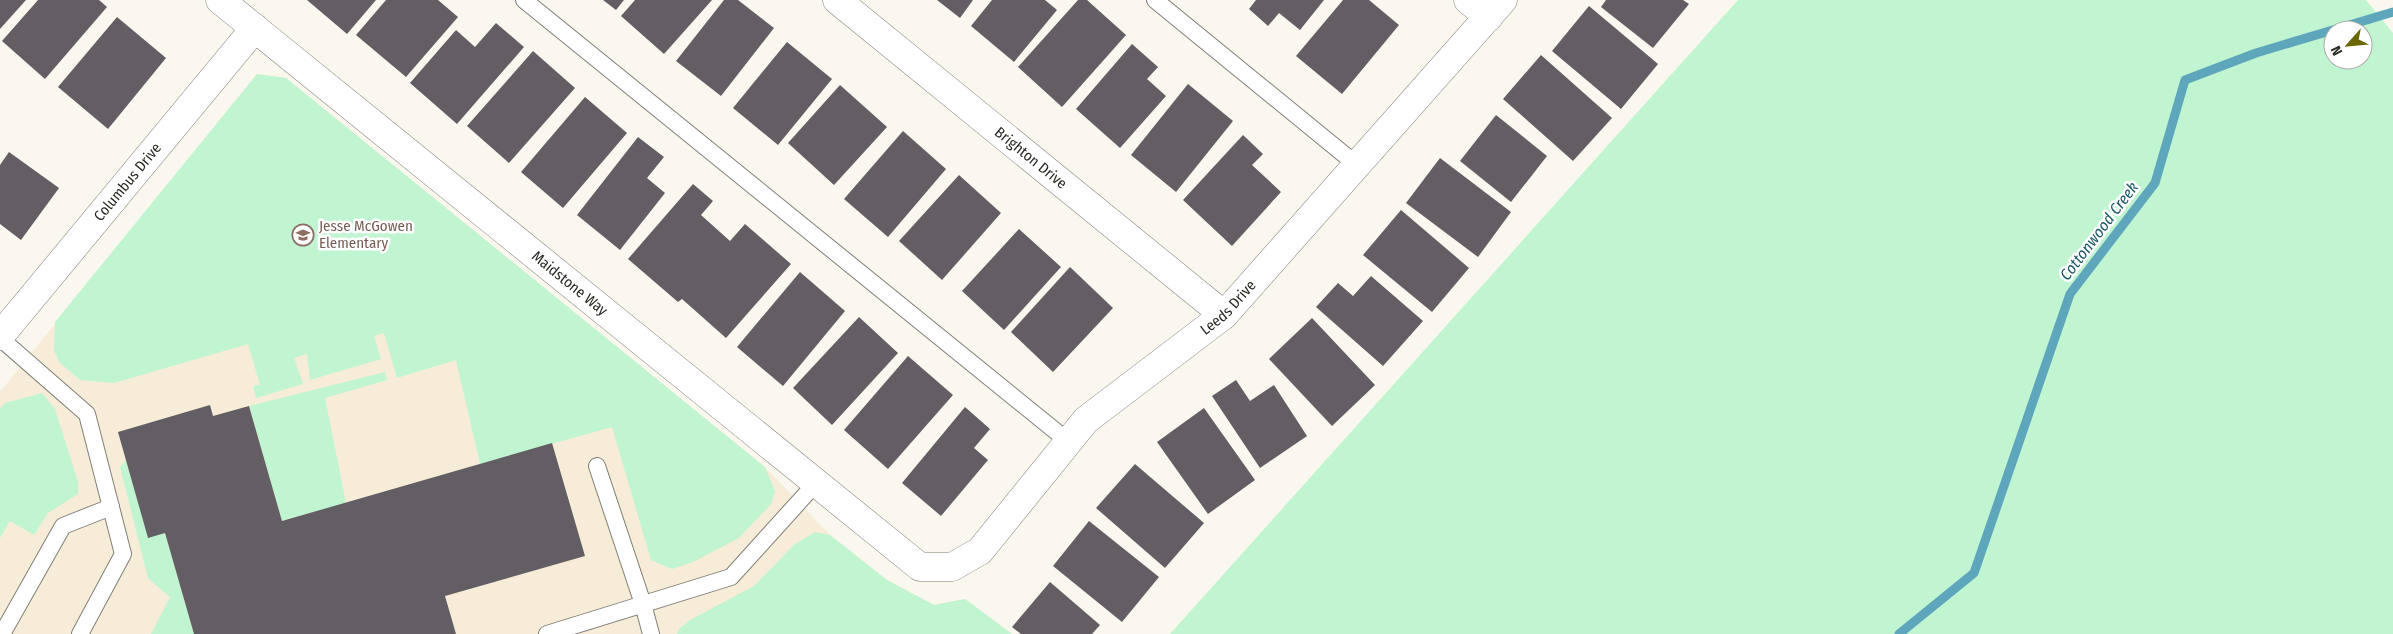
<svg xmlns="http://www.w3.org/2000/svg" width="2393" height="634" font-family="'Fira Sans Condensed',sans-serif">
	<rect width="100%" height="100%" fill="#f9f7ee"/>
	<!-- education -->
	<path fill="#f6ecd7" d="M 257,74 L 286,78 L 765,467 L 830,535 L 887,580 L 934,605 L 965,599 L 1012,634 L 0,634 L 0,392 Z"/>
	<!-- green -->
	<g fill="#c1f5d1" fill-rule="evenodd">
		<path d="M 1738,0 L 2366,0 L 2393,33 L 2393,634 L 1170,634 ZM 2333,30 L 2363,30 L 2363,60 L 2333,60 Z"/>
		<path d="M 257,74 L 286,78 L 765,467 L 775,491 L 771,504 L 739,538 L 693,562 L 672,569 L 651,560 L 612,427 L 480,464 L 456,360 L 397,378 L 384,333 L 374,336 L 381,359 L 310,380 L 307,354 L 294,358 L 303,384 L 256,398 L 253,386 L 260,385 L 248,344 L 114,383 L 80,380 L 60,363 L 54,351 L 55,322 Z"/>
		<path d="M 385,372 L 387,380 L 325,398 L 346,503 L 282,521 L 249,406 Z"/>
		<path d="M 42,393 L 55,409 L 78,482 L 78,494 L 48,513 L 34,535 L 10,521 L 0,538 L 0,409 L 5,403 Z"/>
		<path d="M 126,460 L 148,537 L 165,533 L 194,634 L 151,634 L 170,597 L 148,578 L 120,467 Z"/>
		<path d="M 815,532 L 830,535 L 887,580 L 934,605 L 965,599 L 1012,634 L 677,634 L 679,629 L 690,620 L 754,586 L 795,544 Z"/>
	</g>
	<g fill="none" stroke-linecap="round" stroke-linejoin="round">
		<!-- stream -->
		<path stroke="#5da6bb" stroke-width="9" d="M 1899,634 L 1974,573 L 2070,294 L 2155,183 L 2185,80 L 2256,53 L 2393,12"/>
	</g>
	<!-- building -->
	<g fill="#625e64">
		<path d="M 0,0 L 26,0 L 0,29 Z"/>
		<path d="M 38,0 L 99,0 L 107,7 L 45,79 L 2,41 Z"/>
		<path d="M 307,0 L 376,0 L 347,34 Z"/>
		<path d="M 386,0 L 438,0 L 458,17 L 406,77 L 356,35 Z"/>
		<path d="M 603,0 L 624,0 L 616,10 Z"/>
		<path d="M 635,0 L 712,0 L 664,54 L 621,16 Z"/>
		<path d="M 724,0 L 738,0 L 774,28 L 721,96 L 676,61 Z"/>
		<path d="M 937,0 L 973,0 L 960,18 Z"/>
		<path d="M 992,0 L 1045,0 L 1057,10 L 1014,62 L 971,26 Z"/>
		<path d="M 1078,0 L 1087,0 L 1126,35 L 1062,107 L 1018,67 Z"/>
		<path d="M 1256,0 L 1324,0 L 1300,30 L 1279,13 L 1268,26 L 1249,9 Z"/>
		<path d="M 1343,0 L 1369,0 L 1399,25 L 1342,94 L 1296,56 Z"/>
		<path d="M 1606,0 L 1683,0 L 1689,4 L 1653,48 L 1601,7 Z"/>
		<path d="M 1589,6 L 1658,64 L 1621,109 L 1552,51 Z"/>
		<path d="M 117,17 L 166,58 L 108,129 L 58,87 Z"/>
		<path d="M 496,23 L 524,47 L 457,124 L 410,83 L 456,30 L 475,47 Z"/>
		<path d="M 787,42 L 832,79 L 778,145 L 733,108 Z"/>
		<path d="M 1132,44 L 1158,67 L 1147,79 L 1166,96 L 1120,148 L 1076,109 Z"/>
		<path d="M 533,51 L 575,88 L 509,163 L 467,126 Z"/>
		<path d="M 1541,55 L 1612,118 L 1573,161 L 1503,99 Z"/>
		<path d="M 1188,84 L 1233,121 L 1176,192 L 1131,155 Z"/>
		<path d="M 840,85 L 887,127 L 834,185 L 788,143 Z"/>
		<path d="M 585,97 L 627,133 L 563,208 L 521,172 Z"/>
		<path d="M 1496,115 L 1547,156 L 1511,202 L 1460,161 Z"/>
		<path d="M 903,131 L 946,169 L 888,237 L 844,199 Z"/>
		<path d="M 1243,135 L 1263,154 L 1252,165 L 1281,192 L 1232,246 L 1183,200 Z"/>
		<path d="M 638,137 L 664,157 L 647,178 L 665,193 L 620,250 L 577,215 Z"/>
		<path d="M 9,152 L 59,188 L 21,240 L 0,224 L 0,165 Z"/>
		<path d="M 1440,158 L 1511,212 L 1478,257 L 1406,203 Z"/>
		<path d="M 959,175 L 1001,213 L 942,280 L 899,241 Z"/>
		<path d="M 693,184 L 713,201 L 701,215 L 730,241 L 745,224 L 791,264 L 726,338 L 682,299 L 678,302 L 628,259 Z"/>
		<path d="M 1401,210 L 1469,268 L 1432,312 L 1363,255 Z"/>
		<path d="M 1019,229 L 1061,267 L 1004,330 L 962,291 Z"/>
		<path d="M 1070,267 L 1113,308 L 1053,372 L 1011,332 Z"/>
		<path d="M 800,272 L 845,311 L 783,386 L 737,347 Z"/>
		<path d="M 1371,276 L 1423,321 L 1383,366 L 1316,307 L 1338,283 L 1353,296 Z"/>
		<path d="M 859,317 L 898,353 L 832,425 L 793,388 Z"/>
		<path d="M 1312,318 L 1375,385 L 1332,426 L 1269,359 Z"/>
		<path d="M 908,356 L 953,395 L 888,469 L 844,430 Z"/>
		<path d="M 1236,380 L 1250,401 L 1274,385 L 1307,436 L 1260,468 L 1212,396 Z"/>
		<path d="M 210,405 L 213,416 L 249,406 L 282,521 L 552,443 L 585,556 L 445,596 L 456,634 L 194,634 L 165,533 L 148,538 L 118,432 Z"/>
		<path d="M 965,407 L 990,429 L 974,448 L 988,460 L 941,516 L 902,483 Z"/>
		<path d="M 1204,408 L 1255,480 L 1208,514 L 1157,442 Z"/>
		<path d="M 1135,464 L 1204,523 L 1165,568 L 1096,508 Z"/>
		<path d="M 1089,521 L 1159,577 L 1122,622 L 1053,566 Z"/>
		<path d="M 1050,582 L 1100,625 L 1092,634 L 1021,634 L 1012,627 Z"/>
	</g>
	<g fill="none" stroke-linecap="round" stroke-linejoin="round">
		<!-- service casing -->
		<g stroke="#817f77" stroke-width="18">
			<g id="service">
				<path d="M 524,0 L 1069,442"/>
				<path d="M 1155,0 L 1357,165"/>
				<path d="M 0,338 L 87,414 L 123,554 L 80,634"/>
				<path d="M 597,466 L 643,604 L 651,634"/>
				<path d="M 2,634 L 63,526 L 111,507"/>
				<path d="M 547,634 L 731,577 L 816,483"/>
			</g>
		</g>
		<!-- minor casing -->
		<g stroke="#817f77" stroke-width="29">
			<g id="minor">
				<path id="s1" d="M 220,0 L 920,567 L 952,567 L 980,551 L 1086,420 L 1224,315 L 1503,0"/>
				<path id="s2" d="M 837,0 L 1224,315"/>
				<path d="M 1468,0 L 1489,17"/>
				<path id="s3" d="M 0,336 L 255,28"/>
			</g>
		</g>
		<!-- service -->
		<use href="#service" stroke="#fff" stroke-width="16"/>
		<!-- minor -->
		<use href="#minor" stroke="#fff" stroke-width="28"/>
	</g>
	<!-- icons -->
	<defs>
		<g id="school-ring" transform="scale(1.125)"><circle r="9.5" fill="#fff" stroke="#8d6e63" stroke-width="1.5"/><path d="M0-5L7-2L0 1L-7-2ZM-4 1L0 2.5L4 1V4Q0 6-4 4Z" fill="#8d6e63"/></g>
	</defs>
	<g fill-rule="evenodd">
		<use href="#school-ring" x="303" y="235"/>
	</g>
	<g text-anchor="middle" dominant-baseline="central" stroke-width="5" stroke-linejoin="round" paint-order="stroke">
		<!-- street labels -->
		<g font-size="15" fill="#292824" stroke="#fff">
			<text stroke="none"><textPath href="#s2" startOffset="250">Brighton Drive</textPath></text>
			<text stroke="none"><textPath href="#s3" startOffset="200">Columbus Drive</textPath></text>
			<text stroke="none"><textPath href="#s1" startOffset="450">Maidstone Way</textPath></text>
			<text stroke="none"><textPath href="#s1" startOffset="1315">Leeds Drive</textPath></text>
		</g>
		<!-- education labels -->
		<g font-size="15" fill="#785e54" stroke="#fff" text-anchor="start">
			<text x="319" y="226">Jesse McGowen<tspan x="319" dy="17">Elementary</tspan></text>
		</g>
		<!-- water labels -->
		<g font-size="16" font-style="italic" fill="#1c5868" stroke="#fff">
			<text transform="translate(2099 231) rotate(-53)">Cottonwood Creek</text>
		</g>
	</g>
	<!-- north arrow -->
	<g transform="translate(2348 45) rotate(243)"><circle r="24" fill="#ffffff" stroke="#a9a9a7"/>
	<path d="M0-4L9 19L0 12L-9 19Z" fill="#6a6600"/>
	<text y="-8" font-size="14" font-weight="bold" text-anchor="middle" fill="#292824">N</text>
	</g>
</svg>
